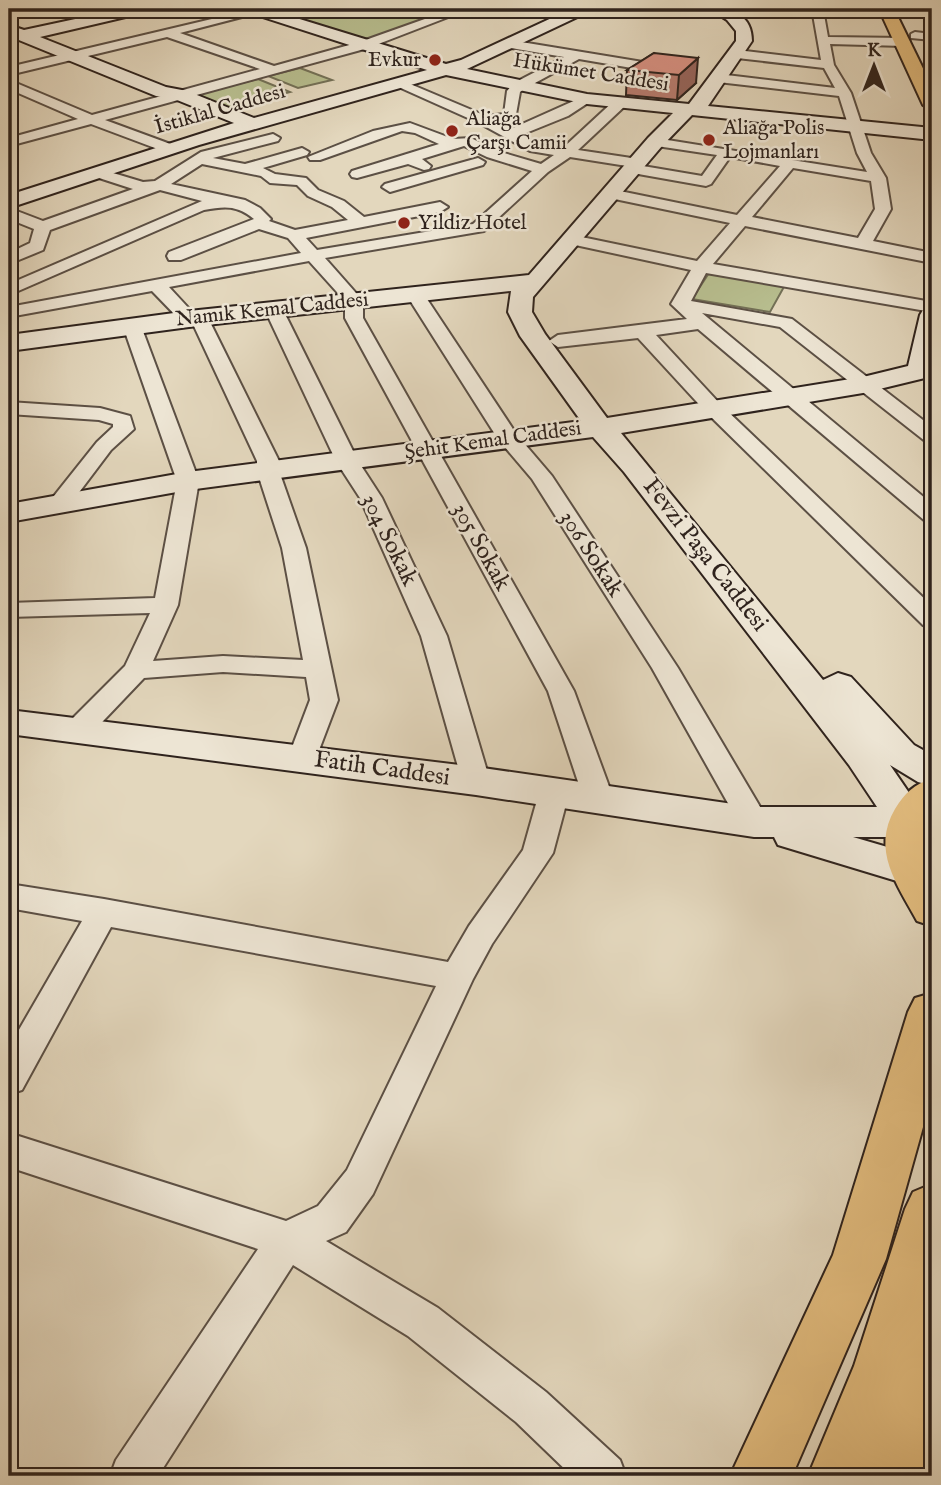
<svg xmlns="http://www.w3.org/2000/svg" width="941" height="1485" font-family="'IM FELL English',serif">
	<rect width="100%" height="100%" fill="#e3d7bd"/>
	<filter id="stains"><feTurbulence type="fractalNoise" baseFrequency=".00286" numOctaves="4"/><feColorMatrix values="0 0 0 0 .2 0 0 0 0 .09 0 0 0 0 .02 0 0 0 .5 -.17"/></filter>
	<radialGradient id="worn" r=".72"><stop offset=".6" stop-color="#630" stop-opacity="0"/><stop offset="1" stop-color="#630" stop-opacity=".3"/></radialGradient>
	<!-- green -->
	<g fill="#b7bd8e" stroke="#737056" stroke-width="2">
		<path d="M 252,9 L 463,9 L 364,45 Z"/>
		<path d="M 300,68 L 332,80 L 298,88 L 268,76 Z"/>
		<path d="M 258,79 L 290,92 L 224,109 L 193,95 Z"/>
		<path d="M 709,273 L 785,285 L 770,312 L 692,299 Z"/>
	</g>
	<g fill="none" stroke-linecap="round" stroke-linejoin="round">
		<!-- street casing -->
		<g stroke="#5c5045" stroke-width="4">
			<g id="street">
				<path d="M 254,9 L 265,11 L 180,33 L 274,66 L 360,42 L 453,9 L 469,9 L 368,48 L 105,120 L 173,145 L 173,151 L 163,151 L 91,124 L 9,146 L 9,138 L 78,119 L 9,89 L 9,80 L 92,115 L 260,69 L 167,37 L 9,75 L 9,67 Z"/>
				<path d="M 539,9 L 564,9 L 570,12 L 564,15 Z"/>
				<path d="M 751,9 L 769,9 L 733,20 L 727,17 Z"/>
				<path d="M 812,9 L 823,9 L 828,37 L 904,38 L 910,42 L 904,46 L 830,44 L 834,65 L 851,93 L 871,153 L 886,178 L 891,209 L 873,241 L 932,253 L 932,263 L 745,226 L 713,264 L 932,302 L 932,312 L 706,273 L 691,301 L 792,319 L 932,427 L 932,443 L 925,441 L 780,327 L 702,313 L 932,504 L 932,522 L 924,520 L 698,329 L 656,335 L 721,405 L 932,606 L 932,628 L 923,625 L 707,413 L 638,338 L 558,347 L 549,341 L 558,335 L 687,319 L 671,304 L 691,270 L 566,243 L 564,240 L 566,237 L 572,235 L 697,261 L 730,223 L 605,197 L 602,194 L 605,191 L 610,189 L 737,215 L 780,166 L 730,157 L 711,184 L 706,186 L 627,172 L 625,169 L 627,166 L 570,157 L 548,172 L 484,231 L 325,258 L 363,301 L 363,318 L 574,691 L 614,800 L 609,807 L 599,810 L 589,807 L 584,800 L 548,691 L 345,318 L 345,301 L 309,261 L 169,287 L 194,314 L 205,314 L 208,318 L 279,461 L 279,471 L 306,548 L 338,700 L 316,758 L 312,765 L 302,768 L 292,765 L 288,758 L 310,700 L 306,677 L 223,672 L 144,678 L 85,740 L 75,742 L 65,740 L 61,733 L 65,726 L 125,666 L 150,613 L 9,617 L 9,603 L 155,598 L 177,481 L 123,326 L 125,322 L 132,320 L 141,326 L 199,481 L 178,605 L 153,661 L 223,656 L 303,660 L 282,548 L 257,471 L 257,461 L 193,324 L 183,323 L 152,291 L 9,317 L 9,307 L 301,253 L 288,238 L 259,229 L 181,260 L 169,260 L 167,256 L 169,252 L 254,219 C 237,205 225,206 204,210 L 9,295 L 9,284 L 202,201 L 160,190 L 50,230 L 43,250 L 9,264 L 9,253 L 30,243 L 34,229 L 9,219 L 9,208 L 43,221 L 133,189 L 93,176 L 91,173 L 93,170 L 103,170 L 143,182 L 155,181 L 201,152 L 273,134 L 280,138 L 278,141 L 213,158 L 245,164 L 302,148 L 309,152 L 307,155 L 263,168 L 275,174 L 306,178 L 318,190 L 344,201 L 364,217 L 440,202 L 448,207 L 440,212 L 306,238 L 317,250 L 473,224 L 532,171 L 487,157 L 464,146 L 422,159 L 431,166 L 429,169 L 424,170 L 408,164 L 357,178 L 352,177 L 350,174 L 352,171 L 439,144 L 415,133 L 402,131 L 320,160 L 310,160 L 308,157 L 373,131 L 410,123 L 453,139 L 471,138 L 497,151 L 541,164 L 554,155 L 530,151 L 479,123 L 392,84 L 393,81 L 403,81 L 486,116 L 504,114 L 507,91 L 514,83 L 564,57 L 505,47 L 505,41 L 509,40 L 661,65 L 667,69 L 661,73 L 579,59 L 524,89 L 520,92 L 515,120 L 499,122 L 511,129 L 587,95 L 594,99 L 568,116 L 521,135 L 539,144 L 563,148 L 616,99 L 621,98 L 628,102 L 626,105 L 578,150 L 638,159 L 645,163 L 643,166 L 702,176 L 717,155 L 650,145 L 648,142 L 655,138 L 867,172 L 857,153 L 839,96 L 718,82 L 712,78 L 718,74 L 835,88 L 824,68 L 737,58 L 731,54 L 737,50 L 821,60 ZM 202,164 L 261,176 L 270,183 L 297,185 L 308,196 L 332,207 L 348,220 L 295,230 L 269,221 L 271,219 L 260,208 L 245,200 L 171,184 ZM 793,168 L 871,181 L 875,209 L 858,238 L 752,217 Z"/>
				<path d="M 915,32 L 932,34 L 932,40 L 911,38 L 911,34 Z"/>
				<path d="M 478,158 L 485,162 L 483,165 L 390,192 L 382,187 L 385,184 Z"/>
				<path d="M 415,289 L 421,290 L 517,435 L 552,476 L 678,668 L 769,822 L 765,830 L 754,833 L 743,830 L 652,668 L 532,479 L 498,439 L 406,294 Z"/>
				<path d="M 274,305 L 283,310 L 358,461 L 382,498 L 447,636 L 490,781 L 486,788 L 476,791 L 466,788 L 462,781 L 421,636 L 360,498 L 336,461 L 265,310 Z"/>
				<path d="M 9,402 L 100,408 L 130,416 L 134,429 L 111,450 L 65,511 L 49,511 L 46,506 L 97,442 L 113,427 L 113,424 L 99,420 L 9,414 Z"/>
				<path d="M 554,783 L 564,786 L 569,793 L 553,853 L 492,944 L 473,979 L 373,1194 L 346,1232 L 326,1241 L 438,1308 L 546,1392 L 620,1460 L 626,1476 L 572,1476 L 516,1422 L 408,1336 L 293,1265 L 158,1476 L 110,1476 L 116,1460 L 258,1249 L 9,1167 L 9,1133 L 286,1221 L 318,1206 L 347,1170 L 436,986 L 111,927 L 22,1090 L 9,1094 L 9,1047 L 82,921 L 9,908 L 9,884 L 104,899 L 448,962 L 469,926 L 523,850 L 539,793 L 544,786 Z"/>
			</g>
		</g>
		<!-- secondary casing -->
		<g stroke="#2f231d" stroke-width="4">
			<path id="secondary" d="M 122,9 L 150,9 L 147,12 L 40,37 L 166,87 L 187,91 L 254,118 L 427,70 L 247,12 L 245,9 L 267,9 L 446,64 L 461,60 L 571,9 L 590,9 L 588,12 L 467,69 L 587,94 L 689,104 L 736,41 L 736,31 L 727,20 L 710,9 C 733,8 752,15 752,41 L 708,106 L 932,128 L 932,140 L 692,115 L 662,146 L 533,297 L 532,312 L 545,334 L 607,418 L 863,377 L 908,366 L 920,315 L 923,310 L 932,308 L 932,373 L 929,377 L 863,393 L 621,433 L 823,680 L 838,673 L 851,677 L 914,745 L 932,755 L 932,786 L 918,782 L 890,765 L 929,822 L 923,832 L 908,837 L 853,837 L 925,858 L 931,869 L 925,880 L 910,885 L 778,845 L 774,837 L 754,837 L 476,795 L 9,734 L 9,710 L 476,767 L 754,807 L 877,807 L 849,765 L 624,472 L 593,437 L 188,490 L 9,522 L 9,504 L 188,472 L 581,421 L 520,336 L 508,312 L 511,291 L 189,327 L 9,351 L 9,335 L 189,311 L 529,275 L 648,138 L 673,113 L 587,104 L 446,75 L 199,145 L 9,208 L 9,195 L 234,123 L 177,100 L 156,96 L 9,36 L 9,25 L 24,30 Z"/>
		</g>
		<!-- highway casing -->
		<g stroke="#2f231d" stroke-width="4">
			<g id="highway">
				<path d="M 879,9 L 894,9 L 932,87 L 932,110 L 923,105 Z"/>
				<path d="M 932,779 L 932,817 L 926,838 L 932,871 L 932,926 L 917,921 C 897,884 871,850 895,809 C 905,793 914,784 932,779 Z"/>
				<path d="M 932,993 L 932,1095 L 886,1259 L 792,1476 L 730,1476 L 833,1255 L 908,1012 L 915,998 Z"/>
				<path d="M 932,1184 L 932,1299 L 926,1320 L 932,1317 L 932,1444 L 923,1476 L 808,1476 L 854,1366 L 905,1209 L 913,1192 Z"/>
			</g>
		</g>
		<!-- street -->
		<use href="#street" fill="#ede5d4" fill-rule="evenodd"/>
		<!-- secondary -->
		<use href="#secondary" fill="#ede5d4" fill-rule="evenodd"/>
		<!-- highway -->
		<use href="#highway" fill="#e2bc7e" fill-rule="evenodd"/>
	</g>
	<!-- wall -->
	<path fill="#b87b6e" stroke="#2f231d" stroke-width="2" d="M 654,53 L 696,83 L 677,100 L 626,95 L 627,70 Z"/>
	<!-- shaded-wall -->
	<path fill="#96645a" stroke="#2f231d" stroke-width="2" d="M 698,58 L 696,83 L 677,100 L 679,75 Z"/>
	<!-- building -->
	<path fill="#d68f80" stroke="#2f231d" stroke-width="2" d="M 654,53 L 698,58 L 679,75 L 627,70 Z"/>
	<!-- markers -->
	<g fill="#8f2418" stroke="#ede5d4" stroke-width="2.5">
		<circle cx="435" cy="60" r="7"/>
		<circle cx="452" cy="131" r="7"/>
		<circle cx="709" cy="140" r="7"/>
		<circle cx="404" cy="223" r="7"/>
	</g>
	<g text-anchor="middle" dominant-baseline="central" stroke-width="5" stroke-linejoin="round" paint-order="stroke">
		<!-- far-poi labels -->
		<g font-size="21" fill="#2f231d" stroke="#ede5d4" text-anchor="start">
			<text x="421" y="60" text-anchor="end">Evkur</text>
			<text x="466" y="119">Aliağa<tspan x="466" dy="24">Çarşı Camii</tspan></text>
			<text x="723" y="128">Aliağa Polis<tspan x="723" dy="24">Lojmanları</tspan></text>
			<text x="418" y="223">Yildiz Hotel</text>
		</g>
		<!-- far-street labels -->
		<g font-size="21" fill="#2f231d" stroke="#ede5d4">
			<text transform="translate(591 73) rotate(9)">Hükümet Caddesi</text>
			<text transform="translate(220 110) rotate(-16)">İstiklal Caddesi</text>
			<text transform="translate(272 310) rotate(-6)">Namık Kemal Caddesi</text>
			<text transform="translate(493 441) rotate(-8)">Şehit Kemal Caddesi</text>
		</g>
		<!-- street labels -->
		<g font-size="24" fill="#2f231d" stroke="#ede5d4">
			<text transform="translate(389 540) rotate(64)">304 Sokak</text>
			<text transform="translate(481 547) rotate(61)">305 Sokak</text>
			<text transform="translate(591 554) rotate(57)">306 Sokak</text>
			<text transform="translate(705 555) rotate(52)">Fevzi Paşa Caddesi</text>
			<text transform="translate(382 769) rotate(8)">Fatih Caddesi</text>
		</g>
	</g>
	<!-- margin -->
	<rect width="941" height="1485" fill="none" stroke="#e3d7bd" stroke-width="35"/>
	<rect x="10" y="10" width="920" height="1464" fill="none" stroke="#2f231d" stroke-width="3.5"/>
	<rect x="18" y="18" width="906" height="1450" fill="none" stroke="#2f231d" stroke-width="2"/>
	<!-- north arrow -->
	<g transform="translate(874 66)" stroke="#ede5d4" stroke-width="5" paint-order="stroke">
	<path d="M0-5L12 26L0 18L-12 26Z" fill="#2f231d"/>
	<text y="-10" font-size="19" font-weight="bold" text-anchor="middle" fill="#2f231d">K</text>
	</g>
	<rect width="100%" height="100%" filter="url(#stains)"/>
	<rect width="100%" height="100%" fill="url(#worn)"/>
</svg>
